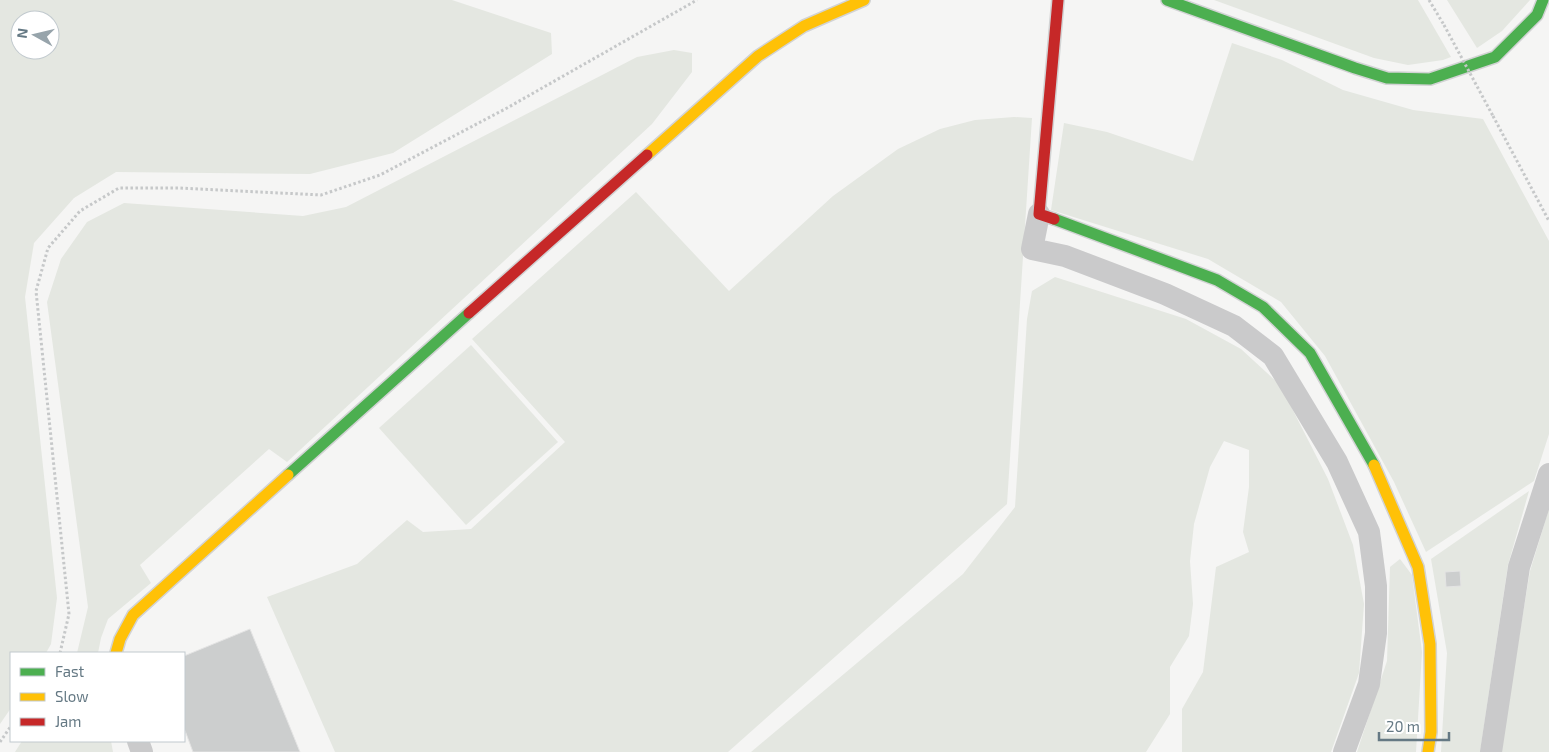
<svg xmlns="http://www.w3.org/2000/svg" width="1549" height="752" font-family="'Exo 2',sans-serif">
	<rect width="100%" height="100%" fill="#f5f5f4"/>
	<!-- green -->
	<g fill="#e4e7e1" fill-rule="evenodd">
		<path d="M 0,0 L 452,0 L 551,33 L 552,54 L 393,153 L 310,174 L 116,172 L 74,198 L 34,243 L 25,297 L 57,598 L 51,644 L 46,653 L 11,653 L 11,708 L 0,724 ZM 20,20 L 50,20 L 50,50 L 20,50 Z"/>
		<path d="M 1214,0 L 1418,0 L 1451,57 L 1443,60 L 1408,65 L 1374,58 Z"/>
		<path d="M 1447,0 L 1530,0 L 1502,31 L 1477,48 Z"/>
		<path d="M 1232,43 L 1282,60 L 1343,90 L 1413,110 L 1483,119 L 1549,241 L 1549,434 L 1534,481 L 1426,552 L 1394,482 L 1325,356 L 1281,302 L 1208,259 L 1051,210 L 1064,123 L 1107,132 L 1193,161 Z"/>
		<path d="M 674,50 L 692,53 L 692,72 L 652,124 L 287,462 L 269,449 L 140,565 L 151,583 L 108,619 L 101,638 L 98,653 L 77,653 L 88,607 L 47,302 L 61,259 L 87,222 L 124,203 L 303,216 L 346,207 L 637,57 Z"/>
		<path d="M 1014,117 L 1032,118 L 1007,504 L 728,752 L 335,752 L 267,597 L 357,564 L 407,520 L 423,532 L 471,529 L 565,442 L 472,339 L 636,192 L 729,291 L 833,196 L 898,149 L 940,129 L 975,120 Z"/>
		<path d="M 1055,277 L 1186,319 L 1241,349 L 1280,385 L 1328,479 L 1353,545 L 1364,604 L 1359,673 L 1331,752 L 1182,752 L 1182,709 L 1203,672 L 1216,567 L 1249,552 L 1243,532 L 1249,487 L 1249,450 L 1224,441 L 1210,467 L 1194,524 L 1190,561 L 1193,604 L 1189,636 L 1170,667 L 1170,714 L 1146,752 L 751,752 L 963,574 L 1015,507 L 1027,319 L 1032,291 Z"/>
		<path d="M 471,345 L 558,442 L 466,525 L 379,428 Z"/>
		<path d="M 1529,491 L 1508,565 L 1480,752 L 1441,752 L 1447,653 L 1431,559 Z"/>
		<path d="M 1549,509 L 1549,752 L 1500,752 L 1530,571 Z"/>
		<path d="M 1400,559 L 1412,575 L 1422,652 L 1416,752 L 1357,752 L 1387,661 L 1390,567 Z"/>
		<path d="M 22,741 L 111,741 L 113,752 L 15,752 Z"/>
	</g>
	<!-- building -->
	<g fill="#cccece" stroke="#e4e4e4">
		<path d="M 1460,571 L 1461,586 L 1446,587 L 1445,572 Z"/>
		<path d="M 250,629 L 300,752 L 193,752 L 184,728 L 184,656 Z"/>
	</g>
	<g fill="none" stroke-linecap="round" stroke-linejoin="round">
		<!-- fast casing -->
		<g stroke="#d2d3d4" stroke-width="14">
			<g id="fast">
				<path d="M 1167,0 L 1355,68 L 1387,78 L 1430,79 L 1495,57 L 1537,15 L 1543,0"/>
				<path d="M 1054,219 L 1217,280 L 1263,307 L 1310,353 L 1374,465"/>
				<path d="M 288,475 L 469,313"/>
			</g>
		</g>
		<!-- slow casing -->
		<g stroke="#d2d3d4" stroke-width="14">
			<g id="slow">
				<path d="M 647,155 L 758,56 L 804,26 L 864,0"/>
				<path d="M 1374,465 L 1418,567 L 1430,644 L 1431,732 L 1428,752"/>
				<path d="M 116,653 L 120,639 L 133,615 L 288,475"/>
			</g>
		</g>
		<!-- jam casing -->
		<g stroke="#d2d3d4" stroke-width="14">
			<g id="jam">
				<path d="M 1054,219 L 1039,214 L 1058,0"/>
				<path d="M 469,313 L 647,155"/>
			</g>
		</g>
		<!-- path -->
		<g stroke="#c6c8c9" stroke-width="3" stroke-dasharray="2.5 2.5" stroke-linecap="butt">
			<path d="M 1429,0 L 1444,25"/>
			<path d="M 1493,116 L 1549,221"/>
			<path d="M 60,653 L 69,614 L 36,291 L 48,248 L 80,211 L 119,188 L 178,188 L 321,195 L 380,175 L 507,108 L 697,0"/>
			<path d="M 0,742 L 11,726"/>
		</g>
		<!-- street -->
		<g stroke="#cacacb" stroke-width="22">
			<path d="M 1039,214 L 1032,249 L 1065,256 L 1165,294 L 1234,326 L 1273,356 L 1337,462 L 1369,532 L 1376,586 L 1376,633 L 1369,684 L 1344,752"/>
			<path d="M 138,741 L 142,752"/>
			<path d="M 1491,752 L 1519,567 L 1549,474"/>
		</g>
		<!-- fast -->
		<use href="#fast" stroke="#4caf50" stroke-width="11"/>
		<!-- slow -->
		<use href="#slow" stroke="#ffc107" stroke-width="11"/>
		<!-- jam -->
		<use href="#jam" stroke="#c62828" stroke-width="11"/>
		<!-- path-bridge -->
		<path stroke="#c6c8c9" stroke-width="3" stroke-dasharray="2.5 2.5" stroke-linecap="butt" d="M 1444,25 L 1493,116"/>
	</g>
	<!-- legend -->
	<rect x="10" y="652" width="175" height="90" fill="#ffffff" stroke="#c1c9ce"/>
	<rect x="20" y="668" width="25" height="8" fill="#4caf50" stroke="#c1c9ce"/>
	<text x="55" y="677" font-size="15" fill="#657984">Fast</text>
	<rect x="20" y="693" width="25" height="8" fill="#ffc107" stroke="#c1c9ce"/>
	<text x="55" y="702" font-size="15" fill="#657984">Slow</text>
	<rect x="20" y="718" width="25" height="8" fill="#c62828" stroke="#c1c9ce"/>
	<text x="55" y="727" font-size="15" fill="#657984">Jam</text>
	<!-- north arrow -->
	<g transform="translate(35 35) rotate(278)"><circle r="24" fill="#ffffff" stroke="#c1c9ce"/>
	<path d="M0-4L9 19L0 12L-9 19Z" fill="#97a4ab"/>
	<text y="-8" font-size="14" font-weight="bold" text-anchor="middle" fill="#657984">N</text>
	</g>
	<!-- scale -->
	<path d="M1379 732v8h70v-8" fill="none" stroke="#657984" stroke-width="2.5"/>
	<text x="1386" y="732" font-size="15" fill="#657984" stroke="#ffffff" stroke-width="4" paint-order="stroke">20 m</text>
</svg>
